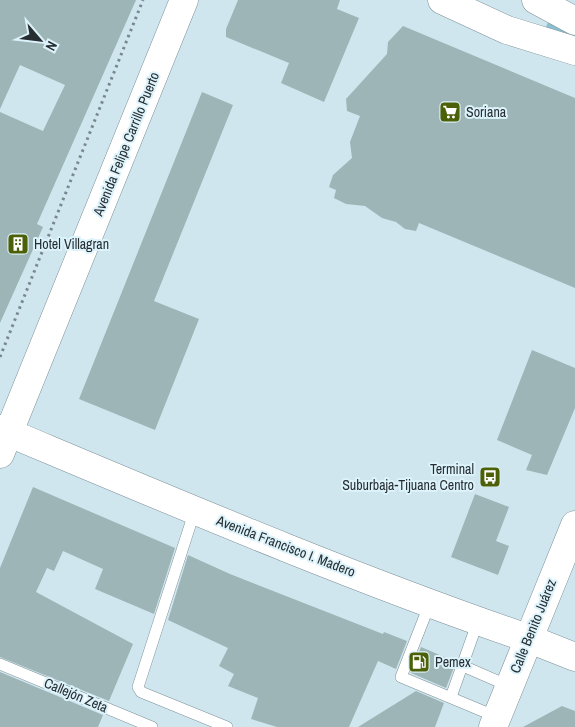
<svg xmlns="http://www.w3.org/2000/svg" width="575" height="727" font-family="'Archivo Narrow',sans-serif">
	<rect width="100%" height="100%" fill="#d0e6ee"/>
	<!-- green -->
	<path fill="#8cbed1" d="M 550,18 L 575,28 L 575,45 L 543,33 Z"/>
	<!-- building -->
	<g fill="#9eb5b7">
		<path d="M 0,0 L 136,0 L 37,224 L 43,227 L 0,323 L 0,112 L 43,131 L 65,85 L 20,65 L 0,109 Z"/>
		<path d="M 238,0 L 340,0 L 337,9 L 359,18 L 324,102 L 281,83 L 289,63 L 226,37 L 226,29 Z"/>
		<path d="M 403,26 L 575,98 L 575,288 L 419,223 L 416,231 L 405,229 L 396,222 L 382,218 L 365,206 L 346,204 L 334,198 L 336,190 L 329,187 L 333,175 L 352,158 L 350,142 L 360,116 L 347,111 L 346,99 L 387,54 L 388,42 Z"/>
		<path d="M 202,92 L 233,105 L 154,301 L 199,319 L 155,430 L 79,399 Z"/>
		<path d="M 532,350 L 575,368 L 575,408 L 547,475 L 526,470 L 532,455 L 497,440 Z"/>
		<path d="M 33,487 L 175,548 L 154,614 L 95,589 L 103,569 L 63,551 L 54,571 L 47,568 L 36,592 L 133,644 L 109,701 L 0,657 L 0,568 Z"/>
		<path d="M 475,494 L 509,507 L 496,541 L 509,546 L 498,575 L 451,557 Z"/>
		<path d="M 188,555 L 230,574 L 383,634 L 384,632 L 407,641 L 396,669 L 378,661 L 349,727 L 277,727 L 251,719 L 258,698 L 228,686 L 234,674 L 219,666 L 228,648 L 168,620 Z"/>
		<path d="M 421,647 L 456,662 L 446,688 L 411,673 Z"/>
		<path d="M 0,672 L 103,715 L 98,727 L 0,727 Z"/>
		<path d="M 416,691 L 444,703 L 435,727 L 358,727 Z"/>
		<path d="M 562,706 L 575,711 L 575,727 L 523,727 Z"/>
	</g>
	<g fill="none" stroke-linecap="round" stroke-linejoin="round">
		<!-- lane casing -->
		<g stroke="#7e9199" stroke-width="12">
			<g id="lane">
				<path d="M 195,510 L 138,687 L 141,692 L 227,727"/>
				<path d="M 430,603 L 401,677 L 497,717"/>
				<path d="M 0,664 L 152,727"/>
				<path d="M 463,666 L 509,686"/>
				<path d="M 451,697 L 478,621"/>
			</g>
		</g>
		<!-- secondary casing -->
		<g stroke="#7e9199" stroke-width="29">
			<g id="secondary">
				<path d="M 442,0 L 507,30 L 575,51"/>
				<path d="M 536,0 L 575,21"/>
				<path d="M 527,638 L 575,657"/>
			</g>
		</g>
		<!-- primary casing -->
		<g stroke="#7e9199" stroke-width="29">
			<g id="primary">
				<path d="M 0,429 C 174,502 349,577 527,638"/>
				<path d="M 0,454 L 184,0"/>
				<path d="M 493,727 L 575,525"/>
			</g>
		</g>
		<!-- path -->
		<path stroke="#79888e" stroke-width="3" stroke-dasharray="2.5 4" stroke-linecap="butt" d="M 0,357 L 143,0"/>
		<!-- lane -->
		<use href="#lane" stroke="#fff" stroke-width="11"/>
		<!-- secondary -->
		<use href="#secondary" stroke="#fff" stroke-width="28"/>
		<!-- primary -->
		<use href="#primary" stroke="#fff" stroke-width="28"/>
	</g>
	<!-- icons -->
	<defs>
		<g id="supermarket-square" transform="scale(1.125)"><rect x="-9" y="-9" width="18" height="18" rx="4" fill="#4c6008" stroke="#ddf3fb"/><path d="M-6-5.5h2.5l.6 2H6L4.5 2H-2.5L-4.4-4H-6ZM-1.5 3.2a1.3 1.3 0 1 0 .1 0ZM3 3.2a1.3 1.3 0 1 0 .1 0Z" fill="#fff"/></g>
		<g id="building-square" transform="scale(1.125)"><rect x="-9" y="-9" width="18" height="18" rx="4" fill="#4c6008" stroke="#ddf3fb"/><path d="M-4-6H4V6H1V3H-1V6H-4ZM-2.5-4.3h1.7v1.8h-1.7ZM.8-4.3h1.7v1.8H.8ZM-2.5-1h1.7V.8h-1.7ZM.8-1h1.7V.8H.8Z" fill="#fff"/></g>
		<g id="bus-square" transform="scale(1.125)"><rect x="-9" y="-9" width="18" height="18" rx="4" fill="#4c6008" stroke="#ddf3fb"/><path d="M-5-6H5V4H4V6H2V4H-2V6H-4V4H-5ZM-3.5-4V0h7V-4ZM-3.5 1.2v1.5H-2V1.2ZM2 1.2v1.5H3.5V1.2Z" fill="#fff"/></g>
		<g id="fuel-square" transform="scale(1.125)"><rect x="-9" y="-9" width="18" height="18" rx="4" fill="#4c6008" stroke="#ddf3fb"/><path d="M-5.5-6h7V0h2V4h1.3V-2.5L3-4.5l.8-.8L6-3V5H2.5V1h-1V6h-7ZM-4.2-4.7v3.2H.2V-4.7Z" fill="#fff"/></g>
	</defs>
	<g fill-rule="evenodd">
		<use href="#supermarket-square" x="450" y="112"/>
		<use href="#building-square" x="18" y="244"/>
		<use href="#bus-square" x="490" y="477"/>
		<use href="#fuel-square" x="419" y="662"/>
	</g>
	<g text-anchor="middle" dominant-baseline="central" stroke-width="4" stroke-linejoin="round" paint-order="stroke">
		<!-- poi labels -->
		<g font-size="14" fill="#262e32" stroke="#ddf3fb" text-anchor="start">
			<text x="466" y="112">Soriana</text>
			<text x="34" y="244">Hotel Villagran</text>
			<text x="474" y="469" text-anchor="end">Terminal<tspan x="474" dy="16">Suburbaja-Tijuana Centro</tspan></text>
			<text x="435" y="662">Pemex</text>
		</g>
		<!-- street labels -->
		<g font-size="14" fill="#262e32" stroke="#ddf3fb">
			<text transform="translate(126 144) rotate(-68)">Avenida Felipe Carrillo Puerto</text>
			<text transform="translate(286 546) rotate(21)">Avenida Francisco I. Madero</text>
			<text transform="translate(533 626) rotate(-68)">Calle Benito Juárez</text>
			<text transform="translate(76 695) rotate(23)">Callejón Zeta</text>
		</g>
	</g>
	<!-- north arrow -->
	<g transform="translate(40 40) rotate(118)" stroke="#ddf3fb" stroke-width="4" paint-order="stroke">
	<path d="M0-4L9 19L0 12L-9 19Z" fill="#262e32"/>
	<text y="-8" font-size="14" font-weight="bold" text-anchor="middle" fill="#262e32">N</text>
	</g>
</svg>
